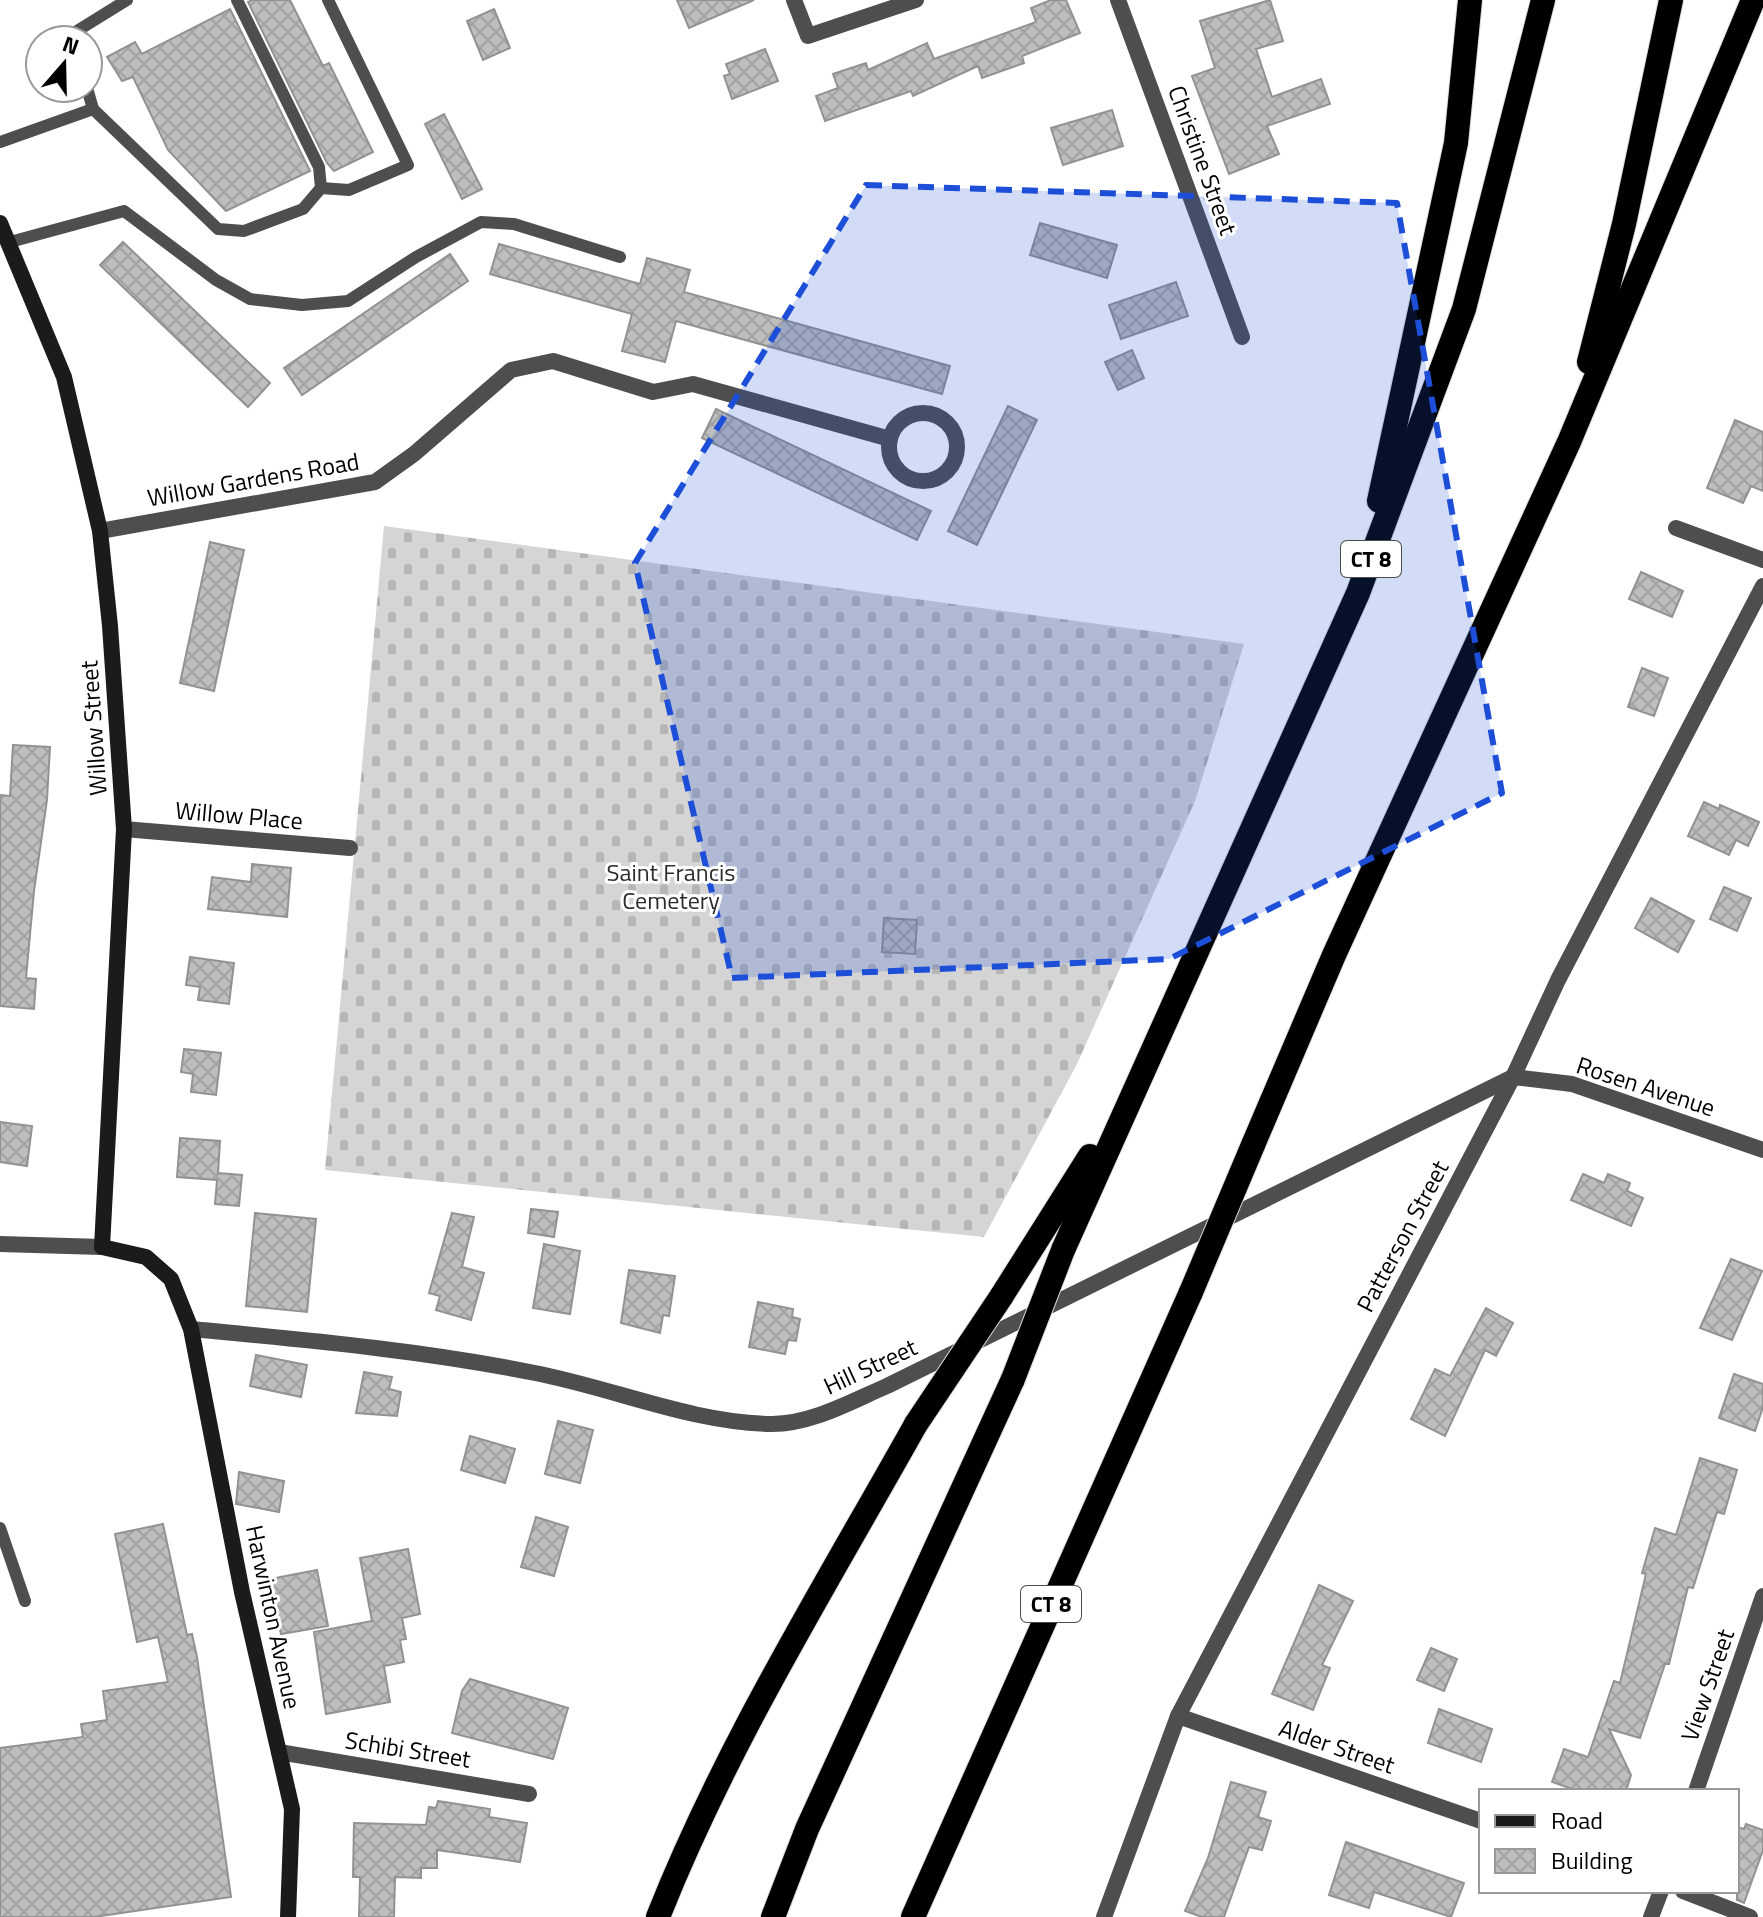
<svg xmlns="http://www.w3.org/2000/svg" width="1763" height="1917" font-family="'Titillium Web',sans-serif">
	<defs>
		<pattern id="cemetery-stones" width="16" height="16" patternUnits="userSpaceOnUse" patternTransform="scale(2)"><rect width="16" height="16" fill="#d5d5d5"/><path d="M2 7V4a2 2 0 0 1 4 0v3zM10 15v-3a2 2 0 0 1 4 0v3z" fill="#b5b5b5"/></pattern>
		<pattern id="building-cross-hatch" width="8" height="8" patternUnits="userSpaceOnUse" patternTransform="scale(2)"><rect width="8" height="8" fill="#bebebe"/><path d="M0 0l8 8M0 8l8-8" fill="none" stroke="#a2a2a2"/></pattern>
	</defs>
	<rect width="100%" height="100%" fill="#fff"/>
	<!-- cemetery -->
	<path fill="url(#cemetery-stones)" d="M 384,526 L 1244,644 L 1195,801 L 1077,1064 L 984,1237 L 325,1170 Z"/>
	<!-- building -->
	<g fill="url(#building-cross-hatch)" stroke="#929292" stroke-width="2">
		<path d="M 252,0 L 290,0 L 323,66 L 329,63 L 373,152 L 334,171 L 327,163 L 248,2 Z"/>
		<path d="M 677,0 L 754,0 L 689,28 Z"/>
		<path d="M 1051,0 L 1066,0 L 1080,33 L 1022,56 L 1024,63 L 982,78 L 978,66 L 913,96 L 911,91 L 825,121 L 816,96 L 838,88 L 833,74 L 866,63 L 868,70 L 927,43 L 934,59 L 1036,22 L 1031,8 Z"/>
		<path d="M 1270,0 L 1283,41 L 1256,49 L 1272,97 L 1321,79 L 1330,104 L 1267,126 L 1279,154 L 1229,174 L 1192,76 L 1215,68 L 1200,21 Z"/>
		<path d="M 230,9 L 310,171 L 226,211 L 168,150 L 133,77 L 122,81 L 107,57 L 135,42 L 142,54 Z"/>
		<path d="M 494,9 L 510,48 L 483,60 L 467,21 Z"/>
		<path d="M 765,49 L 778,81 L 732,99 L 724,76 L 730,74 L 726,64 Z"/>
		<path d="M 1112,110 L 1123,146 L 1063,165 L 1051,128 Z"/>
		<path d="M 444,114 L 482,189 L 462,199 L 425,124 Z"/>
		<path d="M 1040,223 L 1117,245 L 1107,278 L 1030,255 Z"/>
		<path d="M 123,242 L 270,383 L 248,407 L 100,265 Z"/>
		<path d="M 499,244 L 640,284 L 647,258 L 690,270 L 684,292 L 950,366 L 942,394 L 676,321 L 665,362 L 622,351 L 632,314 L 490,274 Z"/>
		<path d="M 450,254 L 468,281 L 302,395 L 284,368 Z"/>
		<path d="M 1176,282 L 1188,316 L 1121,339 L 1109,305 Z"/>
		<path d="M 1132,350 L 1144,378 L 1118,390 L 1105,362 Z"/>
		<path d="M 1008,406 L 1037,420 L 977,545 L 948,531 Z"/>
		<path d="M 716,409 L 931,511 L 917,540 L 702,438 Z"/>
		<path d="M 1735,420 L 1763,432 L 1763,491 L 1751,486 L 1743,503 L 1707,488 Z"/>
		<path d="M 210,542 L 244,550 L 214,691 L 180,683 Z"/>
		<path d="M 1641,572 L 1683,591 L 1672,617 L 1629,599 Z"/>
		<path d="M 1642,668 L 1668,678 L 1654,716 L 1628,707 Z"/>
		<path d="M 13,745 L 50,747 L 47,800 L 34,891 L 26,978 L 36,979 L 34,1009 L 0,1006 L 0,795 L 10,796 Z"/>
		<path d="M 1704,802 L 1719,809 L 1720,805 L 1759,822 L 1748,846 L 1736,840 L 1729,855 L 1688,836 Z"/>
		<path d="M 252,864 L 291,868 L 287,917 L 208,909 L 212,877 L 251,882 Z"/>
		<path d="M 1724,887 L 1751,898 L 1737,931 L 1710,919 Z"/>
		<path d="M 1651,898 L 1694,921 L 1678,952 L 1635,928 Z"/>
		<path d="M 884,918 L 917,920 L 915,954 L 882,952 Z"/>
		<path d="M 190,957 L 234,963 L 229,1004 L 198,1000 L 200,987 L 186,985 Z"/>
		<path d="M 184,1049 L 221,1053 L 216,1095 L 191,1092 L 193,1074 L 181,1072 Z"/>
		<path d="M 0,1122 L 32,1126 L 27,1166 L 0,1162 Z"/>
		<path d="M 180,1138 L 220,1141 L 218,1173 L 242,1175 L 239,1206 L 215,1204 L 217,1180 L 177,1177 Z"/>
		<path d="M 1583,1174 L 1604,1183 L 1608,1174 L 1630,1183 L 1627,1191 L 1643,1198 L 1631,1226 L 1571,1200 Z"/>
		<path d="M 531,1209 L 558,1212 L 554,1237 L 528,1233 Z"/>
		<path d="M 255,1213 L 316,1219 L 307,1312 L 246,1306 Z"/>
		<path d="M 452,1213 L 474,1217 L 462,1267 L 484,1273 L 471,1320 L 436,1310 L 440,1296 L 429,1293 Z"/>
		<path d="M 544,1244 L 580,1251 L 570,1314 L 533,1308 Z"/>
		<path d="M 1731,1259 L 1762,1271 L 1732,1340 L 1700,1328 Z"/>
		<path d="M 629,1270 L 675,1276 L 669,1316 L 663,1315 L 660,1333 L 621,1323 Z"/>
		<path d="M 758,1302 L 793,1309 L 792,1317 L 800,1319 L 796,1341 L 788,1340 L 785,1354 L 749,1347 Z"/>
		<path d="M 1486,1308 L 1513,1323 L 1496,1356 L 1485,1350 L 1445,1436 L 1411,1419 L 1435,1369 L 1450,1376 Z"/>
		<path d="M 256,1355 L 307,1365 L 301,1397 L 250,1386 Z"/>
		<path d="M 364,1372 L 392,1377 L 389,1389 L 401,1392 L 397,1416 L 356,1413 Z"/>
		<path d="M 1734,1374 L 1763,1384 L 1763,1407 L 1755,1431 L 1719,1418 Z"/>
		<path d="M 558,1421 L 593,1430 L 580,1483 L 545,1474 Z"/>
		<path d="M 470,1436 L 515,1449 L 505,1483 L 461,1470 Z"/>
		<path d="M 1700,1458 L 1737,1470 L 1724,1514 L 1717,1512 L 1693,1588 L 1688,1587 L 1669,1664 L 1665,1664 L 1640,1738 L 1609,1729 L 1631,1775 L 1626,1791 L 1578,1791 L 1552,1782 L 1564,1749 L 1588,1757 L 1614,1681 L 1620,1683 L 1646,1574 L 1642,1573 L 1655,1528 L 1676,1535 Z"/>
		<path d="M 239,1472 L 284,1481 L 279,1512 L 236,1504 Z"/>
		<path d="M 536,1517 L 568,1527 L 554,1576 L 521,1567 Z"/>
		<path d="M 163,1524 L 187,1635 L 192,1634 L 197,1657 L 231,1897 L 94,1917 L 0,1917 L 0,1748 L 83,1737 L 81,1724 L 107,1720 L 103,1691 L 168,1682 L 158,1637 L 137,1642 L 115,1534 Z"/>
		<path d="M 408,1549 L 420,1614 L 402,1618 L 406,1639 L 400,1640 L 404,1662 L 384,1666 L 390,1702 L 326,1714 L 314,1632 L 372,1621 L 360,1558 Z"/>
		<path d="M 317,1570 L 328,1626 L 281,1634 L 270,1579 Z"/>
		<path d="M 1319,1585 L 1353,1601 L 1322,1665 L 1330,1668 L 1313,1710 L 1272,1694 Z"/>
		<path d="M 1431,1648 L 1457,1659 L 1444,1691 L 1417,1680 Z"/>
		<path d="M 470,1679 L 568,1708 L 553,1759 L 452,1733 L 462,1691 Z"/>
		<path d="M 1439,1709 L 1492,1729 L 1481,1762 L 1428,1743 Z"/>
		<path d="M 1231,1782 L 1266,1792 L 1258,1817 L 1271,1821 L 1262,1850 L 1249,1847 L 1224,1917 L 1202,1917 L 1185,1911 L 1208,1858 Z"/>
		<path d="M 438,1801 L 490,1809 L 489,1817 L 527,1823 L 520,1862 L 437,1850 L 437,1868 L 421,1868 L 421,1878 L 395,1877 L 394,1917 L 359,1917 L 360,1877 L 353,1877 L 354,1823 L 426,1825 L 429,1807 L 436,1808 Z"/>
		<path d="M 1746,1824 L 1763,1830 L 1763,1850 L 1744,1903 L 1737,1900 L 1737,1827 L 1744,1829 Z"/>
		<path d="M 1346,1842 L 1464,1883 L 1451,1917 L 1374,1892 L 1369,1908 L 1329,1895 Z"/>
	</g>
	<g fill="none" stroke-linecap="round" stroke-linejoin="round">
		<!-- motorway casing -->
		<g stroke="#dbdbdb" stroke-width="26">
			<g id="motorway">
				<path d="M 1589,362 L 1624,224 L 1671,0"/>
				<path d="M 1379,501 L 1456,143 L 1470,0"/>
				<path d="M 1253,1145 L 1334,955 L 1569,442 L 1753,0"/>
				<path d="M 1063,1250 L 1358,593 L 1464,309 L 1543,0"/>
				<path d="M 1001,1297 L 1090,1156"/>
				<path d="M 658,1917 C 726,1745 826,1585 916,1424"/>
				<path d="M 773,1917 L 807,1829 L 1013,1379"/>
				<path d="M 913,1917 L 1191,1292"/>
			</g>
		</g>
		<!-- service -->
		<g stroke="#4e4e4e" stroke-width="12">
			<path d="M 74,40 L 72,34 L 127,0"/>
			<path d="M 93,109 L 218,229 L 244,231 L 303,209 L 321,188 L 319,167 L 237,0"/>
			<path d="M 0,142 L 93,109 L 87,88"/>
			<path d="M 321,188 L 349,190 L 408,165 L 328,0"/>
			<path d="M 10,242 L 124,211 L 216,280 L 250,299 L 302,305 L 348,301 L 416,257 L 481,222 L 514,224 L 620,257"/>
			<path d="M 0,1528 L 25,1601"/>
		</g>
		<!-- minor -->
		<g stroke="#4e4e4e" stroke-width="16">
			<path d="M 794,0 L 808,36 L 916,0"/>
			<path d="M 1118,0 L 1242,337"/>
			<circle cx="923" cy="447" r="34"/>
			<path d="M 1676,528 L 1763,560"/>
			<path d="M 100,531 L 375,482 L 414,454 L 511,370 L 553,361 L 653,392 L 693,384 L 890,439"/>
			<path d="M 124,829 L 350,848"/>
			<path d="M 0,1244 L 102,1247"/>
			<path d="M 191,1329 C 306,1340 421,1350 535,1373 C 613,1388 692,1423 772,1424 C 812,1424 852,1401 887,1386 L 1513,1077 L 1572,1084 L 1763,1150"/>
			<path d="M 1178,1716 L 1481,1821"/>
			<path d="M 279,1752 L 529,1794"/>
			<path d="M 1696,1791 L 1763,1596"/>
			<path d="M 1683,1891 L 1750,1917"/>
			<path d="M 1104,1917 L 1178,1716 L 1513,1077 L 1558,980 L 1763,586"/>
			<path d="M 1651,1917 L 1661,1891"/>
		</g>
		<!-- secondary -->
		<path stroke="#1b1b1b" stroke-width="16" d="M 0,223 L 64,377 L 100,531 L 110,626 L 124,829 L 102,1247 L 146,1257 L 171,1279 L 191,1329 L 242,1592 L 292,1809 L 288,1917"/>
		<!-- motorway -->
		<use href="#motorway" stroke="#000" stroke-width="24"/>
		<!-- motorway-bridge casing -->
		<g stroke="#dbdbdb" stroke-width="26" stroke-linecap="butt">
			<g id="motorway-bridge">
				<path d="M 1191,1292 L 1253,1145"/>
				<path d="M 1013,1379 L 1063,1250"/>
				<path d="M 916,1424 L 1001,1297"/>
			</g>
		</g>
		<!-- motorway-bridge -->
		<use href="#motorway-bridge" stroke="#000" stroke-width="24"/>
	</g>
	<!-- marked area -->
	<path fill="#1d4ed8" fill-opacity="0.2" stroke="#1d4ed8" stroke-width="6" stroke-dasharray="16 10" stroke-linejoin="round" d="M 866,185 L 1397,203 L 1502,793 L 1169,959 L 732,978 L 635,563 Z"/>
	<g text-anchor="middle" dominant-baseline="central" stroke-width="6" stroke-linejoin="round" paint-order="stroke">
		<!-- shield labels -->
		<g fill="#fff" stroke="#4c4c4c" stroke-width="2">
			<rect x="1341" y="541" width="60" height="36" rx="6"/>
			<rect x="1021" y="1586" width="60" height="36" rx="6"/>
		</g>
		<g font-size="22" font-weight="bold" fill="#000">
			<text x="1371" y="559">CT 8</text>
			<text x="1051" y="1604">CT 8</text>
		</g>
		<!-- street labels -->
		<g font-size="24" fill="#000" stroke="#fff">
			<text transform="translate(1203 160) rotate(70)">Christine Street</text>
			<text transform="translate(253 479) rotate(-10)">Willow Gardens Road</text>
			<text transform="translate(93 728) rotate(-94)">Willow Street</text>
			<text transform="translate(239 815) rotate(5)">Willow Place</text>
			<text transform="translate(1646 1086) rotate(18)">Rosen Avenue</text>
			<text transform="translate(1402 1236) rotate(-62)">Patterson Street</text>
			<text transform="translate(870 1366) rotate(-25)">Hill Street</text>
			<text transform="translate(274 1617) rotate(78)">Harwinton Avenue</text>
			<text transform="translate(1707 1685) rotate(-71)">View Street</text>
			<text transform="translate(1337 1746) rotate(19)">Alder Street</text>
			<text transform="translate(408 1749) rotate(9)">Schibi Street</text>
		</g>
		<!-- park labels -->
		<g font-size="24" fill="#2c2c2c" stroke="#fff">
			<text x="671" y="872">Saint Francis<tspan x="671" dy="28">Cemetery</tspan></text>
		</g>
	</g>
	<!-- legend -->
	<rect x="1479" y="1789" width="260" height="104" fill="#ffffff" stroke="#999999" stroke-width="2"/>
	<rect x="1495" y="1815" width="40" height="12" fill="#1b1b1b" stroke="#999999" stroke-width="2"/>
	<text x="1551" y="1829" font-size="24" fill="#000000">Road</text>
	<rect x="1495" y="1849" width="40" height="24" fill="url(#building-cross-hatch)" stroke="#999999" stroke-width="2"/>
	<text x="1551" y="1869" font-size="24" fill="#000000">Building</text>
	<!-- north arrow -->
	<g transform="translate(64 64) rotate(20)"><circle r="38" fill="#ffffff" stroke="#999999" stroke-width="2"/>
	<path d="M0-6L14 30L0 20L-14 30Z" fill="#000000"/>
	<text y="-12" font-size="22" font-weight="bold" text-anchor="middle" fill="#000000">N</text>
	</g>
</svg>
